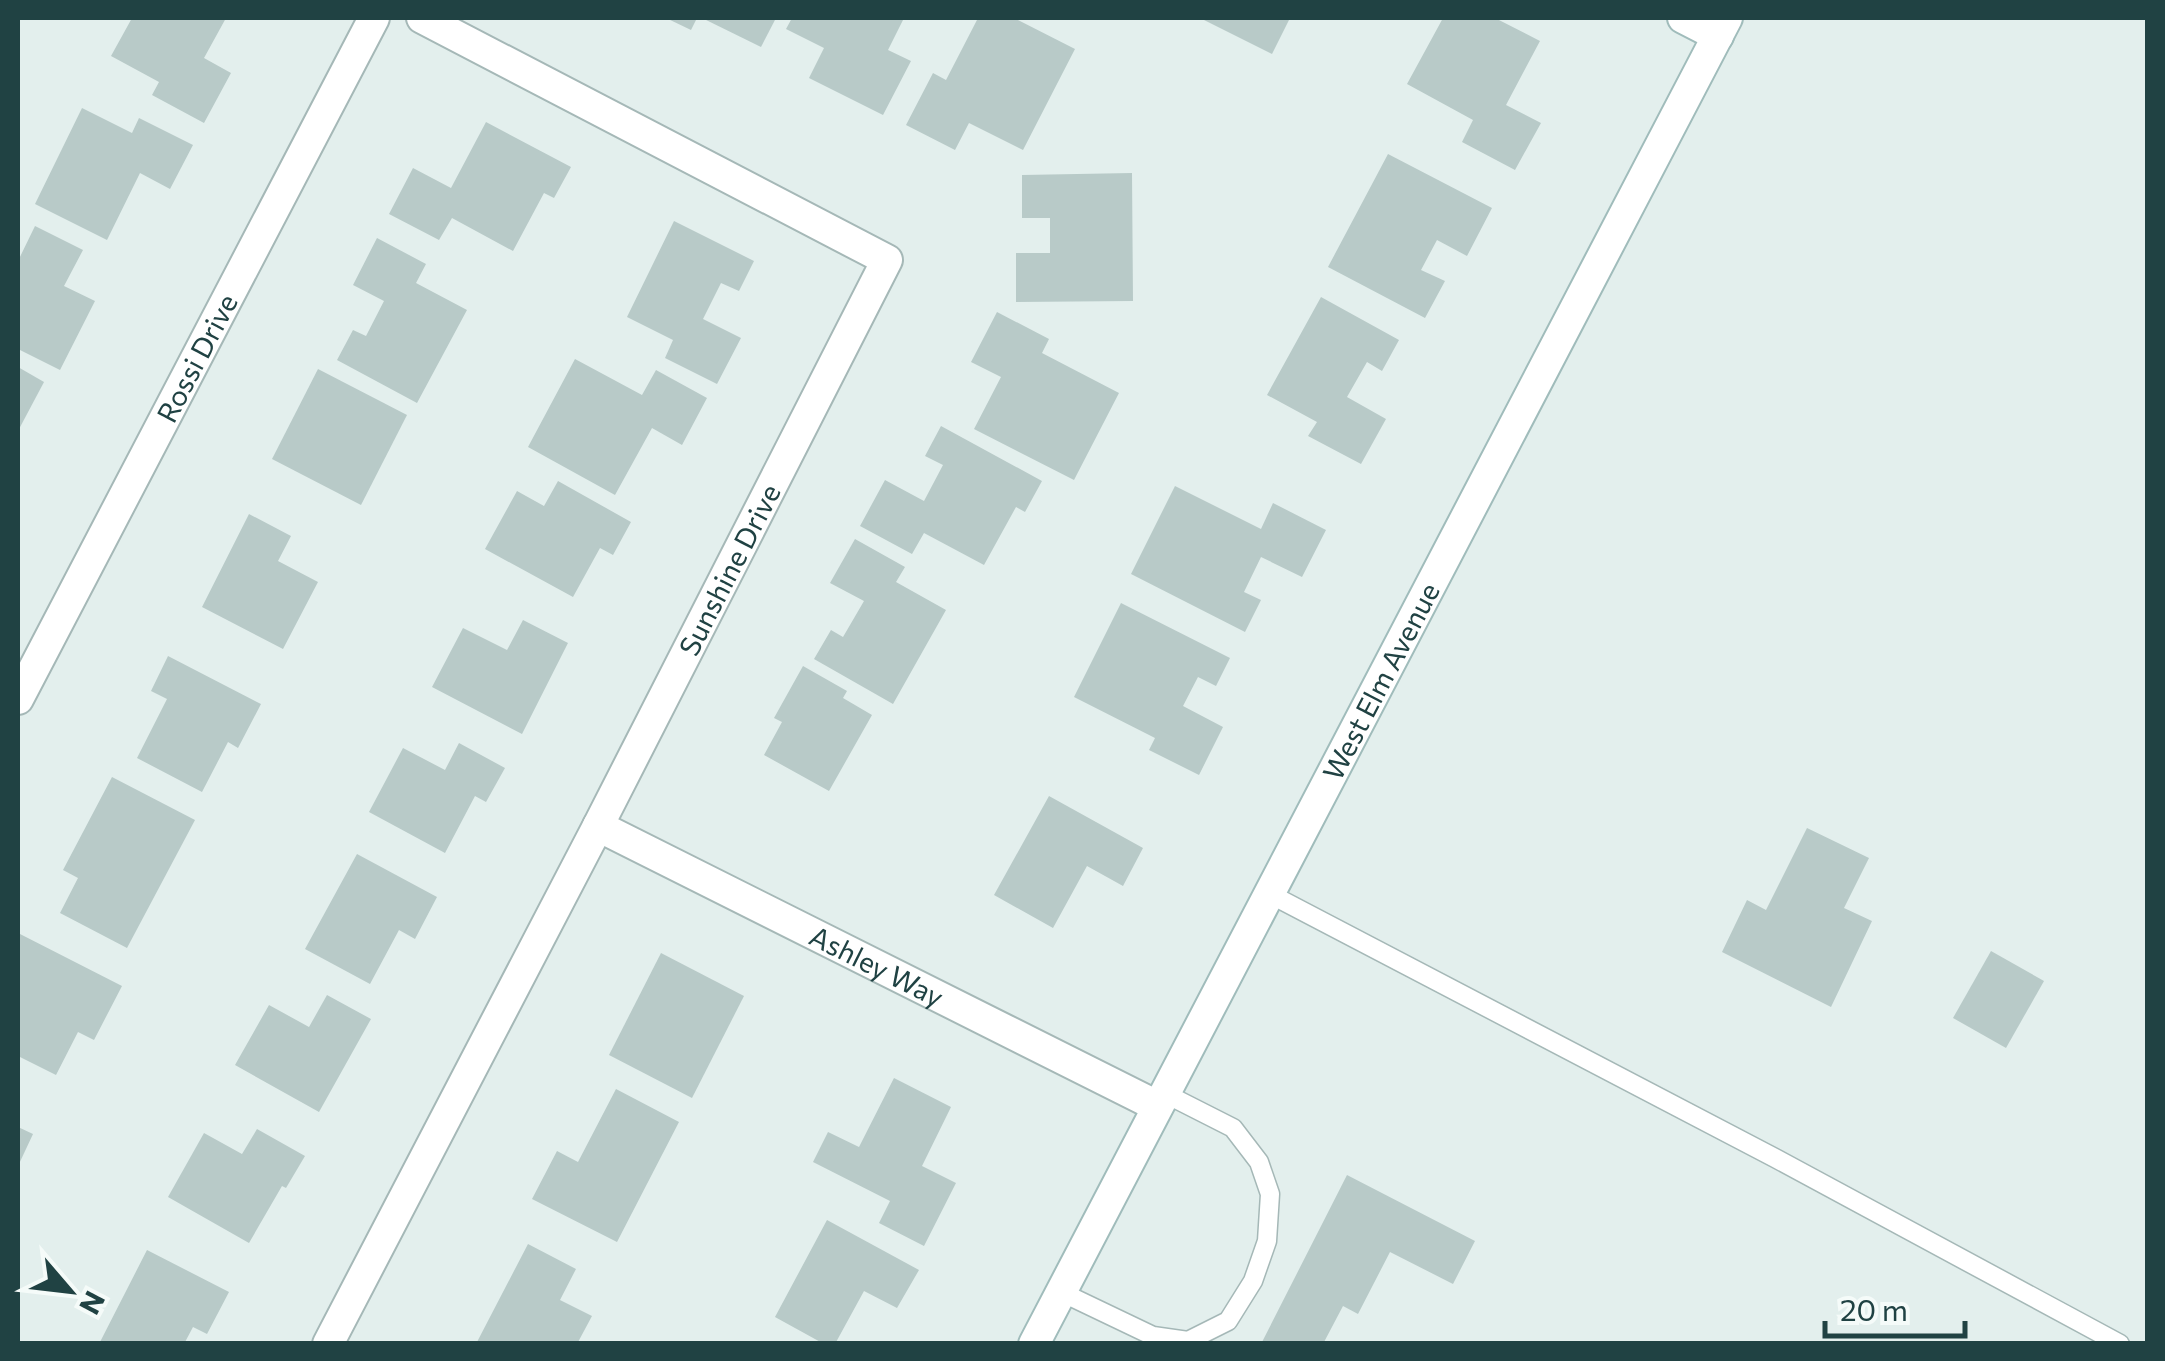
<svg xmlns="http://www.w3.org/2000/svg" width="2165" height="1361" font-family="Commissioner,sans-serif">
	<rect width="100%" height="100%" fill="#e3efed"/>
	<!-- building -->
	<g fill="#b8cac8">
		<path d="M 132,18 L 226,18 L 204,58 L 231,73 L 204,123 L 152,95 L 159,82 L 111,56 Z"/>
		<path d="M 666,18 L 697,18 L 691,30 Z"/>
		<path d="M 702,18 L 776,18 L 761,47 Z"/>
		<path d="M 792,18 L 904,18 L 888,50 L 911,61 L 883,115 L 809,78 L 824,48 L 786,29 Z"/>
		<path d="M 978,18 L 1014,18 L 1075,49 L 1023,150 L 969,123 L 955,150 L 906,125 L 933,73 L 946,80 Z"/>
		<path d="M 1200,18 L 1290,18 L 1272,54 Z"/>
		<path d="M 1443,18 L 1495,18 L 1540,41 L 1506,105 L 1541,123 L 1515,170 L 1462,142 L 1473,120 L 1407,84 Z"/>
		<path d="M 82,108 L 132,133 L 139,118 L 193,145 L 170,189 L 140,173 L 107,240 L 35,204 Z"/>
		<path d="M 486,122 L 571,167 L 554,198 L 544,193 L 513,251 L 452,218 L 439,240 L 389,214 L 413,168 L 451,188 Z"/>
		<path d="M 1388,154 L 1492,208 L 1467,256 L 1437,240 L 1421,270 L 1445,281 L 1425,318 L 1328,267 Z"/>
		<path d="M 1132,173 L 1133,301 L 1016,302 L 1016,253 L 1050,253 L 1050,218 L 1022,218 L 1022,175 Z"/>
		<path d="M 674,221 L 754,261 L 739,291 L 721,283 L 703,319 L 741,338 L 717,384 L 665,358 L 673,340 L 627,317 Z"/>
		<path d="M 35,226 L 83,250 L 64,286 L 95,301 L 60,370 L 18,349 L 18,261 Z"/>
		<path d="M 377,238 L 426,264 L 416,283 L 467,310 L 417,403 L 337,360 L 353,330 L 366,336 L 384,301 L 353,285 Z"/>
		<path d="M 1321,297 L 1399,340 L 1382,371 L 1367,362 L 1347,397 L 1386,419 L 1361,464 L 1308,436 L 1317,422 L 1267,395 Z"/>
		<path d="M 997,312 L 1049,339 L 1042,353 L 1119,393 L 1074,480 L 974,429 L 1001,377 L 971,362 Z"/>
		<path d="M 575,359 L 642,395 L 656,370 L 707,398 L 682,445 L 652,428 L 615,495 L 528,447 Z"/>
		<path d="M 18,367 L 44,382 L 18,431 Z"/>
		<path d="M 318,369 L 407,415 L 361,505 L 272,459 Z"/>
		<path d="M 941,426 L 1042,481 L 1025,512 L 1016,507 L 984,565 L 924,533 L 912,554 L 860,526 L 885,480 L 924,501 L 943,465 L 925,456 Z"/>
		<path d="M 558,481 L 631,522 L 613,555 L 600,548 L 573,597 L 485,549 L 517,491 L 544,506 Z"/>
		<path d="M 1175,486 L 1261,529 L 1273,503 L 1326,530 L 1302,577 L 1261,557 L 1244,592 L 1261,600 L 1245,632 L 1131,574 Z"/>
		<path d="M 249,514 L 291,536 L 278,561 L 318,582 L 283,649 L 202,607 Z"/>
		<path d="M 855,539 L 905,567 L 896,582 L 946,610 L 893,704 L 814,659 L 831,630 L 843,637 L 864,601 L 830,583 Z"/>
		<path d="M 1121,603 L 1230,658 L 1216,686 L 1198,677 L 1183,706 L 1223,727 L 1199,775 L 1149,750 L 1155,738 L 1074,697 Z"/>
		<path d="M 523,620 L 568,643 L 522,734 L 432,687 L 463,628 L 507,650 Z"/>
		<path d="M 168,656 L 261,704 L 238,748 L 228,742 L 202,792 L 137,758 L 167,699 L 151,691 Z"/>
		<path d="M 803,666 L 847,691 L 843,698 L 872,715 L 829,791 L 764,755 L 782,722 L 774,718 Z"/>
		<path d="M 459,743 L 505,768 L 486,802 L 475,796 L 445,853 L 369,812 L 403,748 L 445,770 Z"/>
		<path d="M 112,777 L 195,820 L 127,948 L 60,913 L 78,878 L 63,870 Z"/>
		<path d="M 1049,796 L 1143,848 L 1123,886 L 1087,866 L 1053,928 L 994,895 Z"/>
		<path d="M 1807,828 L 1869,858 L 1844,908 L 1872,921 L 1831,1007 L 1722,952 L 1747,900 L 1766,910 Z"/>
		<path d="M 357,854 L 437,897 L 415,939 L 399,930 L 370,984 L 305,949 Z"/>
		<path d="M 20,934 L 122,986 L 94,1040 L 78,1032 L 56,1075 L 18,1056 L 18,940 Z"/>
		<path d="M 1991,951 L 2044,981 L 2006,1048 L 1953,1018 Z"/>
		<path d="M 661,953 L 744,996 L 692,1098 L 609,1055 Z"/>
		<path d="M 327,995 L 371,1019 L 319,1112 L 235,1065 L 269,1005 L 309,1027 Z"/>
		<path d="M 894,1078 L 951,1107 L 922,1166 L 956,1183 L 924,1246 L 879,1223 L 890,1201 L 813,1162 L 828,1132 L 859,1147 Z"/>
		<path d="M 616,1089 L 679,1122 L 617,1242 L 532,1199 L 557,1151 L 578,1162 Z"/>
		<path d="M 18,1127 L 33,1134 L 18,1166 Z"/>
		<path d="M 257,1129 L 305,1156 L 286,1188 L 282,1186 L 249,1243 L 168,1197 L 204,1133 L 242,1154 Z"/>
		<path d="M 1347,1175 L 1475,1241 L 1453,1284 L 1390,1252 L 1358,1314 L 1343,1306 L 1323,1344 L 1261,1344 Z"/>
		<path d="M 827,1220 L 919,1270 L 897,1308 L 864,1291 L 835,1344 L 824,1344 L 775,1317 Z"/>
		<path d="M 528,1244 L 576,1269 L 560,1300 L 592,1316 L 577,1344 L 477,1342 Z"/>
		<path d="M 147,1250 L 229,1292 L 207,1334 L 193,1327 L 184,1344 L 99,1344 Z"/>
	</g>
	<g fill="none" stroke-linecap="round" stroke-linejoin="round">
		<!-- lane casing -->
		<g stroke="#a5b8b7" stroke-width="21">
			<g id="lane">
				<path d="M 1268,893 L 1775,1158 L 2120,1344"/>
				<path d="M 1061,1292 L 1153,1336 L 1188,1341 L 1228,1321 L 1253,1281 L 1267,1241 L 1270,1194 L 1259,1162 L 1233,1128 L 1164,1093"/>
			</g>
		</g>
		<!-- street casing -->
		<g stroke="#a5b8b7" stroke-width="34">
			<g id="street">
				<path id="s1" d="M 18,699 L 374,18"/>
				<path id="s2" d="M 598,826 L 1157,1106"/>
				<path id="s3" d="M 328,1344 L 598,826 L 887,260 L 422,18"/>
			</g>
		</g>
		<!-- secondary casing -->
		<g stroke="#a0bcbb" stroke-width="34">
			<g id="secondary">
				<path d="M 1683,18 L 1718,36"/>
				<path id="s4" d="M 1034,1344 L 1727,18"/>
			</g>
		</g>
		<!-- lane -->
		<use href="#lane" stroke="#fff" stroke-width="18"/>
		<!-- street -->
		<use href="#street" stroke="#fff" stroke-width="30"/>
		<!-- secondary -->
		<use href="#secondary" stroke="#fff" stroke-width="30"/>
	</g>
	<g text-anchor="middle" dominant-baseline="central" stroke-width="8" stroke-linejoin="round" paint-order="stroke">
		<!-- street labels -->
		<g font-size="28" fill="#204243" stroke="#f5fbf9">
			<text stroke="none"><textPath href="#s1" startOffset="385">Rossi Drive</textPath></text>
			<text stroke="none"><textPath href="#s3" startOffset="872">Sunshine Drive</textPath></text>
			<text stroke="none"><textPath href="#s4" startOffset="748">West Elm Avenue</textPath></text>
			<text stroke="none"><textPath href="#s2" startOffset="312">Ashley Way</textPath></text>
		</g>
	</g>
	<!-- border -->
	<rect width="2165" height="1361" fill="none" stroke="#204243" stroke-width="40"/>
	<!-- north arrow -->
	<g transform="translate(70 1291) rotate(118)" stroke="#f5fbf9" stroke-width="8" paint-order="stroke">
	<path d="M0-8L18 38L0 25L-18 38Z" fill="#204243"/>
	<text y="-15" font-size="28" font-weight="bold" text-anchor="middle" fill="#204243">N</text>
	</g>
	<!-- scale -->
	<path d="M1825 1321v15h140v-15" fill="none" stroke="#204243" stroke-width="5"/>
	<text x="1840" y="1321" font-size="30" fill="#204243" stroke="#f5fbf9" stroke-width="8" paint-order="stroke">20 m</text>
</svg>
